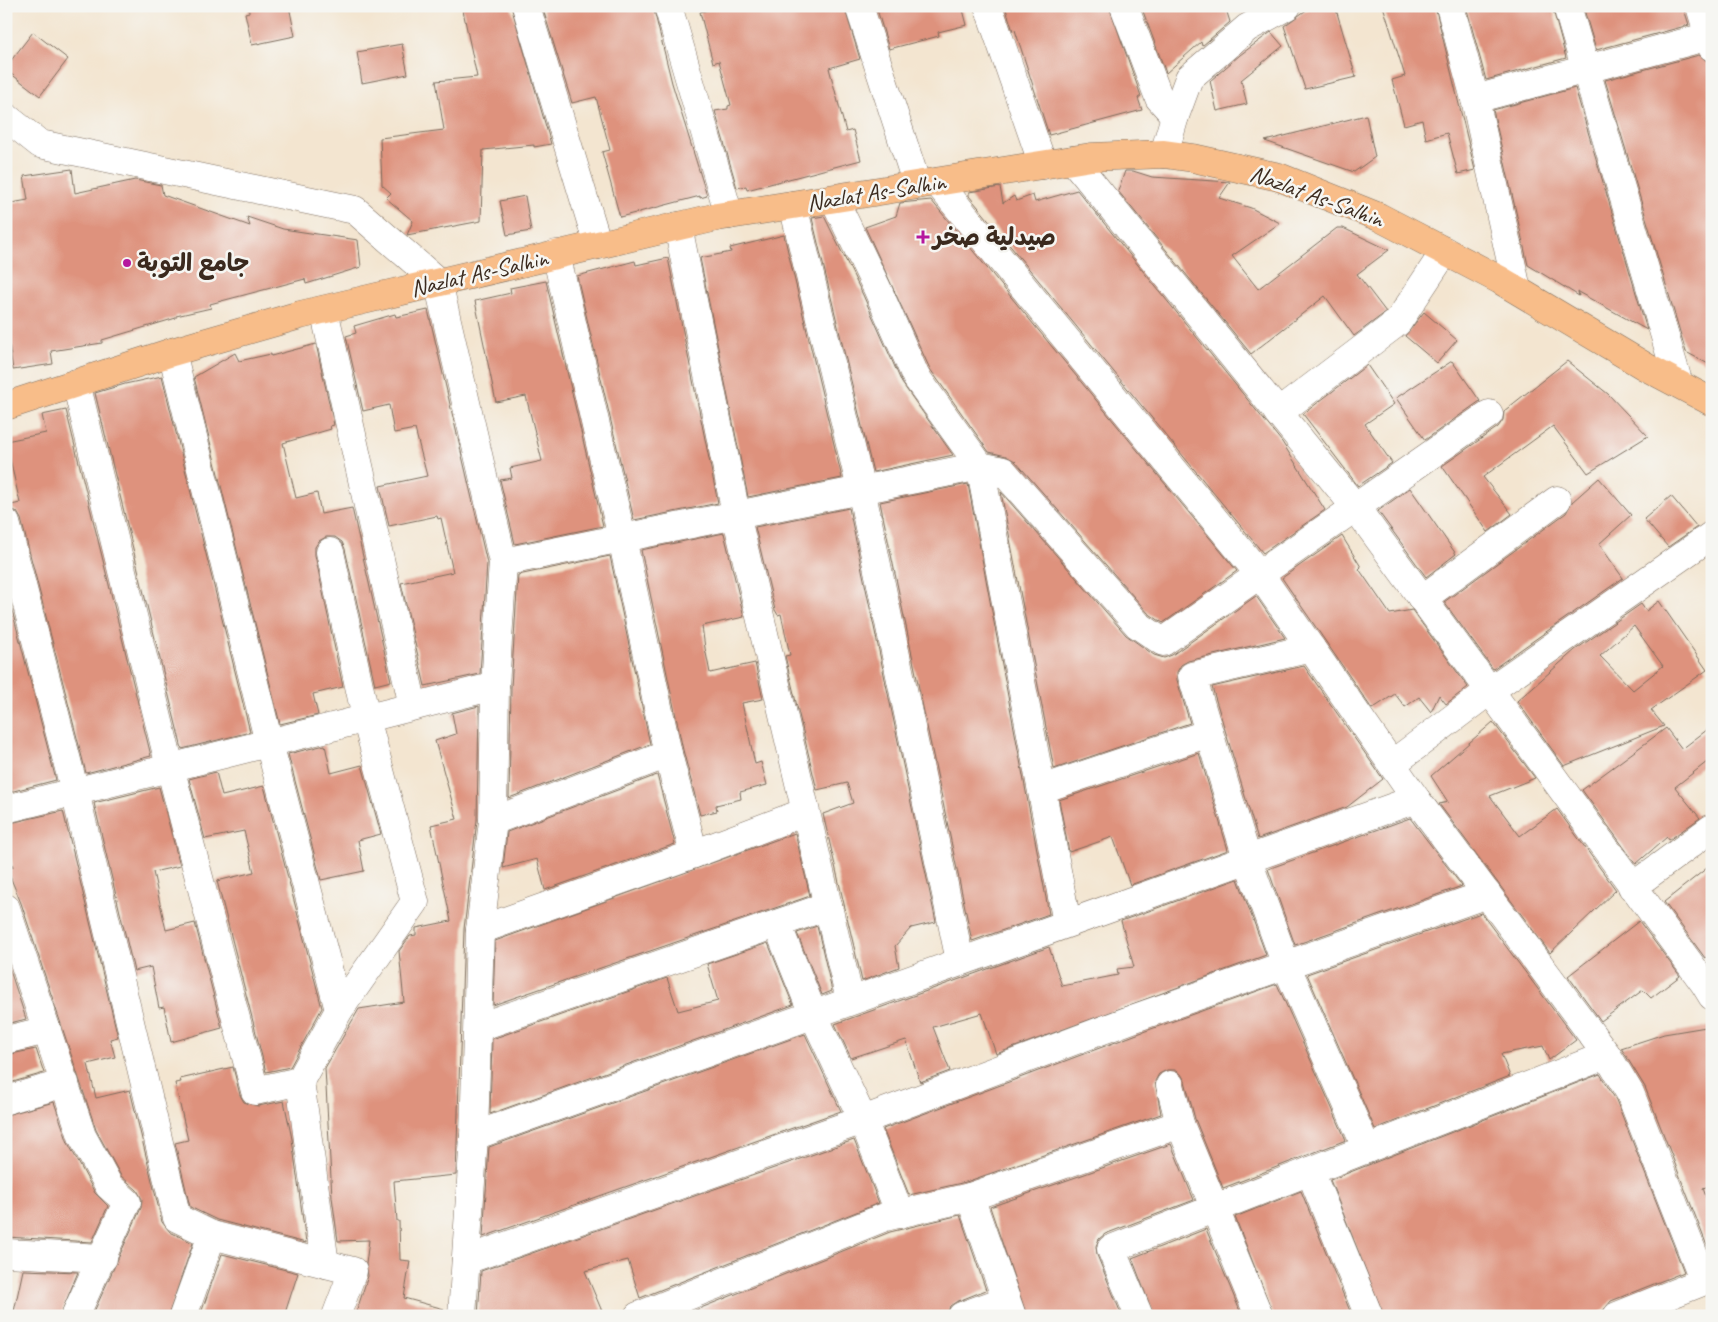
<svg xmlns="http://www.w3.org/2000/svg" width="1718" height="1322" font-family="Caveat,'Playpen Sans Arabic',sans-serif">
	<rect width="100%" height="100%" fill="#f6f6f2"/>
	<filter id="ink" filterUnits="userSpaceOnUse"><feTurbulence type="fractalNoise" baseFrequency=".02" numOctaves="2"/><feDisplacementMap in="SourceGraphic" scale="10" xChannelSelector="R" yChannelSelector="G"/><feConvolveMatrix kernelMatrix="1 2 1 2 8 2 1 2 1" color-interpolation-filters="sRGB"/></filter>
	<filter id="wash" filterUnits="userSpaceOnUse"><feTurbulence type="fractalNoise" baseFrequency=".0096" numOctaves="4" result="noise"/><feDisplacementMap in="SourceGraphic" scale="20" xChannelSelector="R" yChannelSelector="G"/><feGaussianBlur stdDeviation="1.12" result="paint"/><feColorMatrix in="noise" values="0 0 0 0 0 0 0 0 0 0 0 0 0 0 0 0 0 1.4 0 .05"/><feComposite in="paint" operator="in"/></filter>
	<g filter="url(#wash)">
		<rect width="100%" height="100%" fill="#f3e5d0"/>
		<g id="blocks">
			<!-- building -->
			<g fill="#de927d" fill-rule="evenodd">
				<path d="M 248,6 L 289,6 L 295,36 L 252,45 L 245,13 L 249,12 Z"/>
				<path d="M 462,6 L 511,6 L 551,144 L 534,147 L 534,145 L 483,150 L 481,221 L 407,235 L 413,221 L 386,198 L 391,193 L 382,185 L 380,138 L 444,130 L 436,81 L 477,77 Z"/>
				<path d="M 542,6 L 653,6 L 672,83 L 707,196 L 700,198 L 700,196 L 620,217 L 602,152 L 610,150 L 596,97 L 572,103 Z"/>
				<path d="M 724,6 L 844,6 L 860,59 L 829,68 L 846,132 L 853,130 L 861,160 L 747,190 L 746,186 L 737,188 L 715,111 L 728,109 L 728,106 L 731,105 L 719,61 L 713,63 L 700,12 Z"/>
				<path d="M 876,6 L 962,6 L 967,25 L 938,32 L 939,36 L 889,49 Z"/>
				<path d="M 1005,6 L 1109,6 L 1141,96 L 1138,98 L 1142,110 L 1049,135 L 1015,30 L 1013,31 Z"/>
				<path d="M 1141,6 L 1225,6 L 1230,22 L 1202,46 L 1201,42 L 1166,73 Z"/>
				<path d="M 1312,6 L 1335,6 L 1356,77 L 1305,89 L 1284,26 Z"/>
				<path d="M 1383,6 L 1435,6 L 1475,170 L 1458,174 L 1447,133 L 1426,139 L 1422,120 L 1404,125 L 1392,80 L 1405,76 Z"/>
				<path d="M 1466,6 L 1552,6 L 1566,58 L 1486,80 Z"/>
				<path d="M 1583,6 L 1683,6 L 1689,25 L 1596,50 Z"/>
				<path d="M 33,32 L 68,59 L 40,96 L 6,70 L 6,67 Z"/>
				<path d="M 1271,32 L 1283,46 L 1241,80 L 1247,104 L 1217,111 L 1210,81 L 1240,55 Z"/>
				<path d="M 402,44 L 408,74 L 362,83 L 357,52 Z"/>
				<path d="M 1699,55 L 1707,61 L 1712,81 L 1712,366 L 1686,352 L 1605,80 Z"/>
				<path d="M 1575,88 L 1647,330 L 1578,292 L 1579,296 L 1528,265 L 1493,110 Z"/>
				<path d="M 1366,115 L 1375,157 L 1354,172 L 1265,141 Z"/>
				<path d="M 72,169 L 75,193 L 135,180 L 161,185 L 163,195 L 250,226 L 247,217 L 283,229 L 358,240 L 361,267 L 306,284 L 305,279 L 210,304 L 211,308 L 176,316 L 176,318 L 102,340 L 102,343 L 51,351 L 53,364 L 13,370 L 6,324 L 6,204 L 28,200 L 24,176 Z"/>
				<path d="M 1125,171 L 1133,171 L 1152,177 L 1230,182 L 1219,198 L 1251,208 L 1280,223 L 1232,256 L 1258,289 L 1337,228 L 1343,228 L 1389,250 L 1357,274 L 1386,312 L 1354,336 L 1325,296 L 1251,354 L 1118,191 Z"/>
				<path d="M 1000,187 L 1003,203 L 1014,196 L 1016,201 L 1033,195 L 1035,202 L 1077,190 L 1282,442 L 1325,510 L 1263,553 L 969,196 L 969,192 Z"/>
				<path d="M 525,196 L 531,231 L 507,235 L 500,201 Z"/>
				<path d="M 931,200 L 1237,571 L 1163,623 L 1148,613 L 1015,461 L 1006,456 L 989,452 L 930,369 L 865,227 L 896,216 L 900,203 Z"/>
				<path d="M 824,216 L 863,295 L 902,383 L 953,455 L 873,472 L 812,218 Z"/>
				<path d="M 784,235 L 842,478 L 748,497 L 700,258 L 731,252 L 730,248 Z"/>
				<path d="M 668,258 L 718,503 L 634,520 L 577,276 L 635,261 L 636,265 Z"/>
				<path d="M 546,281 L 603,526 L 515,544 L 500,480 L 512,478 L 510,468 L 542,461 L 526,396 L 496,402 L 475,301 L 511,293 L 510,288 Z"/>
				<path d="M 428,310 L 487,563 L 480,674 L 425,686 L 401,583 L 453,572 L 441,518 L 438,519 L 437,516 L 389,526 L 380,486 L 427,476 L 415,429 L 394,433 L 389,405 L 363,411 L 346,336 L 356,333 L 354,326 L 395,314 L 396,317 Z"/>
				<path d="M 1424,312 L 1457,340 L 1437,363 L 1405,336 Z"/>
				<path d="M 316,344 L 334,425 L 330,426 L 331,429 L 283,443 L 296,498 L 317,493 L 321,514 L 352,508 L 391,681 L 375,685 L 345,549 L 342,542 L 335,537 L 326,537 L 319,541 L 315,547 L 315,555 L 343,687 L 313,694 L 318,715 L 280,724 L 194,377 L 235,353 L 239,361 L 271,354 L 271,356 Z"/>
				<path d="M 1452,361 L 1480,401 L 1425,440 L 1396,398 Z"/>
				<path d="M 1567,361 L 1608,394 L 1648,436 L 1588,473 L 1553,426 L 1483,477 L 1512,514 L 1488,532 L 1442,466 L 1498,427 L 1503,420 L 1504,411 Z"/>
				<path d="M 1367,365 L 1394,404 L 1365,424 L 1392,463 L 1358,486 L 1303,414 Z"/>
				<path d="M 162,376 L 250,732 L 182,749 L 95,393 L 125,384 Z"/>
				<path d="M 66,410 L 151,756 L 86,773 L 21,519 L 17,512 L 7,506 L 20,503 L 6,441 L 46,433 L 42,415 Z"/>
				<path d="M 1599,478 L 1631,515 L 1599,544 L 1623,578 L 1493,669 L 1444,602 L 1566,513 L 1572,502 Z"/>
				<path d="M 968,484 L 1049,914 L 972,941 L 880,502 Z"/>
				<path d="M 1410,488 L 1456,554 L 1426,577 L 1378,511 Z"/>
				<path d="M 1001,492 L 1126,635 L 1154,655 L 1164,658 L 1172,655 L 1256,596 L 1285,638 L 1188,661 L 1181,665 L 1177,672 L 1177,680 L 1190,723 L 1054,769 Z"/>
				<path d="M 1671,496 L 1697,527 L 1668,547 L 1644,519 Z"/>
				<path d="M 849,508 L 936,922 L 911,928 L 895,946 L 899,967 L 862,981 L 823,814 L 853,803 L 847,783 L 817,790 L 785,656 L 790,655 L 781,614 L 778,615 L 775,610 L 755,527 Z"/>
				<path d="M 724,533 L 744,617 L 702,626 L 705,648 L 710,673 L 755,663 L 763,699 L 742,703 L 755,764 L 761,762 L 767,785 L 740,792 L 741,799 L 716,805 L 717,811 L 700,815 L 683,750 L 641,550 Z"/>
				<path d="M 1342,536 L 1361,567 L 1359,569 L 1390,614 L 1412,610 L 1468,687 L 1446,704 L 1439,695 L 1431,712 L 1419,697 L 1405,707 L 1395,694 L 1372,709 L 1282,578 Z"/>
				<path d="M 610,556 L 650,744 L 509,798 L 511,687 L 518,575 Z"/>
				<path d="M 6,587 L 56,780 L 6,793 Z"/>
				<path d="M 1659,601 L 1707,670 L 1651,710 L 1664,726 L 1564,766 L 1517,701 L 1575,650 L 1641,604 L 1646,611 ZM 1634,626 L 1663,666 L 1633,690 L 1600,656 Z"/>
				<path d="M 1304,666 L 1383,779 L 1347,807 L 1258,839 L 1212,687 Z"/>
				<path d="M 479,706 L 477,820 L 464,929 L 456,1175 L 394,1181 L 397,1221 L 399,1221 L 400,1260 L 410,1261 L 404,1298 L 444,1309 L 443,1316 L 355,1316 L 368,1276 L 366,1264 L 369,1240 L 338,1241 L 332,1197 L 325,1068 L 359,1009 L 404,1002 L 399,951 L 410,936 L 416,935 L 416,928 L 451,921 L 431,825 L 457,819 L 435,741 L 456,734 L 452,713 Z"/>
				<path d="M 1493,722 L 1535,778 L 1490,796 L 1520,836 L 1557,809 L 1616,890 L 1550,953 L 1439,804 L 1448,802 L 1431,776 Z"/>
				<path d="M 1712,726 L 1712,758 L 1675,787 L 1700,818 L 1669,840 L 1667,837 L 1636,864 L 1582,790 L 1666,728 L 1682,749 Z"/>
				<path d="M 325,745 L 331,773 L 362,765 L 381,834 L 358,840 L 364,871 L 321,880 L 288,754 Z"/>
				<path d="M 1199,753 L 1228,850 L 1130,885 L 1113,837 L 1069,852 L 1059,800 Z"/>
				<path d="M 216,772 L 222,796 L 264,786 L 322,1008 L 290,1067 L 266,1072 L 217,881 L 254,872 L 244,831 L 205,839 L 189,779 Z"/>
				<path d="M 657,775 L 675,844 L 545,890 L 537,859 L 503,868 L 507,832 Z"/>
				<path d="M 159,787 L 180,866 L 153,872 L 166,930 L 195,923 L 222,1028 L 171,1042 L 164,1007 L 159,1008 L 151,967 L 134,971 L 94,803 Z"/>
				<path d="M 63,811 L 118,1037 L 110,1039 L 115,1057 L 88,1064 L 96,1098 L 130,1090 L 162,1222 L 170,1232 L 193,1243 L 168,1316 L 97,1316 L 93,1314 L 141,1208 L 142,1199 L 137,1190 L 121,1176 L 96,1130 L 21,903 L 7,869 L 13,867 L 6,843 L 6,824 Z"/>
				<path d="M 1410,818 L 1462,886 L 1295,945 L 1268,869 Z"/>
				<path d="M 795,833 L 810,896 L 493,1005 L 495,941 Z"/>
				<path d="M 1712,864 L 1712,952 L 1705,958 L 1664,902 Z"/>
				<path d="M 1238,879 L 1266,955 L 996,1054 L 982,1013 L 933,1027 L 950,1071 L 920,1082 L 906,1040 L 851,1058 L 835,1024 L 1049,947 L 1062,986 L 1118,975 L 1117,969 L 1134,967 L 1121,921 Z"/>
				<path d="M 1481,913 L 1576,1040 L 1549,1060 L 1543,1046 L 1501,1054 L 1510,1076 L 1375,1129 L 1307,974 Z"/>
				<path d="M 1639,921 L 1680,976 L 1651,998 L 1643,990 L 1601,1021 L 1568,976 Z"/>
				<path d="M 817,926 L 832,991 L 822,995 L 797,933 Z"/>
				<path d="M 768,943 L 793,1005 L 490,1114 L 492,1039 L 667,978 L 678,1011 L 718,1001 L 707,964 Z"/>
				<path d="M 6,958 L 26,1019 L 6,1024 Z"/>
				<path d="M 1277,984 L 1346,1140 L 1223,1188 L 1195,1119 L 1185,1081 L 1181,1074 L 1175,1070 L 1167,1070 L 1159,1074 L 1155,1081 L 1161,1114 L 966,1182 L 909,1195 L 883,1129 L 1140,1033 Z"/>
				<path d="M 1712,1026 L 1712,1185 L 1703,1188 L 1710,1209 L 1711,1256 L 1645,1087 L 1621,1048 L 1664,1034 Z"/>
				<path d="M 805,1034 L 841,1111 L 483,1237 L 489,1147 Z"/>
				<path d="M 36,1049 L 44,1073 L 6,1084 L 6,1055 Z"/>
				<path d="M 233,1067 L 240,1095 L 244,1102 L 258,1106 L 284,1101 L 292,1139 L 306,1243 L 217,1220 L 190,1207 L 175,1143 L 188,1140 L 175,1083 L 181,1082 L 180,1079 Z"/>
				<path d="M 1600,1074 L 1616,1100 L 1684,1272 L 1611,1301 L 1603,1311 L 1592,1316 L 1384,1316 L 1330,1180 Z"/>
				<path d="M 54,1102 L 68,1143 L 95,1193 L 108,1206 L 92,1242 L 6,1237 L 6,1115 Z"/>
				<path d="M 854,1140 L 879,1203 L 640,1298 L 628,1260 L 585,1271 L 604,1316 L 478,1316 L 481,1271 Z"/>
				<path d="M 1171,1144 L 1194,1200 L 1105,1234 L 1099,1239 L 1096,1246 L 1097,1255 L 1122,1316 L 1027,1316 L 990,1207 Z"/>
				<path d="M 1301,1191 L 1352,1316 L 1274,1316 L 1235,1217 Z"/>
				<path d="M 960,1215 L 986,1290 L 956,1302 L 950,1306 L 947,1316 L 681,1316 L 890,1232 Z"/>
				<path d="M 1206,1229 L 1242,1316 L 1154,1316 L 1132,1258 Z"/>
				<path d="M 222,1254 L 298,1273 L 284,1316 L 200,1316 Z"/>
				<path d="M 23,1270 L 78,1272 L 60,1316 L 13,1316 Z"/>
			</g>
		</g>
	</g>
	<g filter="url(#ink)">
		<use href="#blocks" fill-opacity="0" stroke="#7b6b5c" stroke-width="1"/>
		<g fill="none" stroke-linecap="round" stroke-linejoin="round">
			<!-- minor casing -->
			<g stroke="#7b6b5c" stroke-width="29">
				<g id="minor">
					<path d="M 526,6 L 598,245"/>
					<path d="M 668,6 L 729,215"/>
					<path d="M 859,6 L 917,185"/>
					<path d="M 988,6 L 1043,165"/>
					<path d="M 1124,6 L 1159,98 L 1175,116"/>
					<path d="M 1450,6 L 1475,99 L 1517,289"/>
					<path d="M 1567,6 L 1679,384"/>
					<path d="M 1700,6 L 1712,47"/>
					<path d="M 1475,99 L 1709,36"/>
					<path d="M 6,117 L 40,144 L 355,210 L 438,282 L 503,562 L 495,686 L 493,821 L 480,930 L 474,1136 L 462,1316"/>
					<path d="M 1164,154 L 1175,116 L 1189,78 L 1247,28 L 1287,6"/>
					<path d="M 1073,160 L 1356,508 L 1704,983 L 1712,996"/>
					<path d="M 937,182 L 1261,576 L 1416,799 L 1607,1055 L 1630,1093 L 1704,1281"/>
					<path d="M 834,199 L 877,288 L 916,377 L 980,466 L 1003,471 L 1138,625 L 1163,642 L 1489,414"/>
					<path d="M 793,205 L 861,489 L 960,961"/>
					<path d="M 678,226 L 736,514 L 850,1000"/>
					<path d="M 556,254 L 622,538 L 668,754 L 694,854"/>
					<path d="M 324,310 L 413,706"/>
					<path d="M 172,352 L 269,743 L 339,1010"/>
					<path d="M 76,383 L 170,767 L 255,1091 L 300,1081 L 325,1264"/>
					<path d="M 1278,413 L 1398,322 L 1445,251"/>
					<path d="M 6,523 L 75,792 L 177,1218 L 212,1235 L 353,1271 L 336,1316"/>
					<path d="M 503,562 L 980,466 L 1067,923"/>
					<path d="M 1422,599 L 1557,500"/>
					<path d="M 1311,648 L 1192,676 L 1247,858 L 1286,965 L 1367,1149"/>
					<path d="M 1392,764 L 1489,691 L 1712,535"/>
					<path d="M 1042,789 L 1209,733"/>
					<path d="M 6,809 L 495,686"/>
					<path d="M 493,821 L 668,754"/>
					<path d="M 1632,887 L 1712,828"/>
					<path d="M 6,908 L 82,1136 L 109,1186 L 127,1202 L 75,1316"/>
					<path d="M 777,924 L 813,1014 L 863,1120 L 900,1214"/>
					<path d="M 480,930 L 694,854 L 805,812"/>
					<path d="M 479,1027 L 828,906"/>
					<path d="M 6,1040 L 47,1030"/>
					<path d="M 300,1081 L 339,1010 L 415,902 L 366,718 L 330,552"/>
					<path d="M 1170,1085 L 1180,1124 L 1259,1316"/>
					<path d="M 6,1100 L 65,1083"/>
					<path d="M 474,1136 L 1416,799"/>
					<path d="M 1310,1171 L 1369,1316"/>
					<path d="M 970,1197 L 1012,1316"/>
					<path d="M 6,1253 L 103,1258"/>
					<path d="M 466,1260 L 863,1120 L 1135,1018 L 1487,894"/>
					<path d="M 183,1316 L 212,1235"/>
					<path d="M 638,1316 L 885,1217 L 970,1197 L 1180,1124"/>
					<path d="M 962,1316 L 1006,1300"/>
					<path d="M 1139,1316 L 1111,1249 L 1607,1055"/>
					<path d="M 1617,1316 L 1712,1278"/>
				</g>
			</g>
			<!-- major casing -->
			<g stroke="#7b6b5c" stroke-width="29">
				<path id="major" d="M 6,406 L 172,352 L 300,315 L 717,217 L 1091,157 L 1164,154 L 1193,158 L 1279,177 L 1379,217 L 1500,280 L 1646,367 L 1712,402"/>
			</g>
			<!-- minor -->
			<use href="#minor" stroke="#fff" stroke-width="28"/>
			<!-- major -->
			<use href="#major" stroke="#f8bd89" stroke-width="28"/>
		</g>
	</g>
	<!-- markers -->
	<g fill="#b5179e" stroke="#f6f6f2" stroke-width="2">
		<path d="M920.5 229.5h5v5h5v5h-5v5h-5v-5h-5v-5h5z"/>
		<circle cx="127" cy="263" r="5"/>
	</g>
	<g text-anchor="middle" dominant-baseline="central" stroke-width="5" stroke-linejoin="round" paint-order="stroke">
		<!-- street labels -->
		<g font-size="24" fill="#3b2a1e" stroke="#f6f6f2">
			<text transform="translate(876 192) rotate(-9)">Nazlat As-Salhin</text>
			<text transform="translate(1317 196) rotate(20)">Nazlat As-Salhin</text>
			<text transform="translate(479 273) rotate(-13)">Nazlat As-Salhin</text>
		</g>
		<!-- poi labels -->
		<g font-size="24" font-weight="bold" fill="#3b2a1e" stroke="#f6f6f2" text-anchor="start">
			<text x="933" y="237">صيدلية صخر</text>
			<text x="137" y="263">جامع التوبة</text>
		</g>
	</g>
	<!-- margin -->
	<rect width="1718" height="1322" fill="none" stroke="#f6f6f2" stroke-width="25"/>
</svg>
